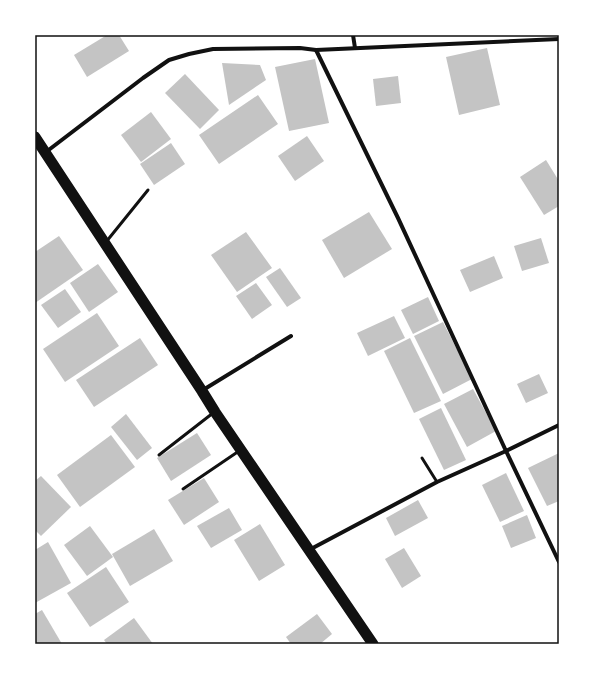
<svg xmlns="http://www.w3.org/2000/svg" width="594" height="679" font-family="'Sofia Sans Condensed',sans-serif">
	<rect width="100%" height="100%" fill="#fff"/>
	<!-- building -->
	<g fill="#c4c4c4">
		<path d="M 107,35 L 119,35 L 129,51 L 87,77 L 74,55 Z"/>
		<path d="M 487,48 L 500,105 L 459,115 L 446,57 Z"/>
		<path d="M 315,59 L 329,123 L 289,131 L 275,67 Z"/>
		<path d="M 222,63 L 260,65 L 266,80 L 229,105 Z"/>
		<path d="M 185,74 L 219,110 L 200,129 L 165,93 Z"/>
		<path d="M 398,76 L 401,103 L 376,106 L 373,79 Z"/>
		<path d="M 258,95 L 278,124 L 219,164 L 199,135 Z"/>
		<path d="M 151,112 L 171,139 L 141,162 L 121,135 Z"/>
		<path d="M 307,136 L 324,161 L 295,181 L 278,156 Z"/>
		<path d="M 171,143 L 185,164 L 154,185 L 140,164 Z"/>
		<path d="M 546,160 L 559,181 L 559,206 L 544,215 L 520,177 Z"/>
		<path d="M 369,212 L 392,249 L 344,278 L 322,240 Z"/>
		<path d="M 246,232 L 272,268 L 237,292 L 211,255 Z"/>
		<path d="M 59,236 L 83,270 L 35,303 L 35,252 Z"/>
		<path d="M 541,238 L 549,263 L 522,271 L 514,246 Z"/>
		<path d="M 494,256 L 503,278 L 470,292 L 460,270 Z"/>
		<path d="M 98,264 L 118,292 L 89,312 L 70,283 Z"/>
		<path d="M 280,268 L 301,298 L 287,307 L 266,277 Z"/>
		<path d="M 256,283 L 272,305 L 252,319 L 236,296 Z"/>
		<path d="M 65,289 L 81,312 L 58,328 L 41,305 Z"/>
		<path d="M 428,297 L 439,321 L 413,334 L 401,310 Z"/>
		<path d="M 97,313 L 119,346 L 65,382 L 43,349 Z"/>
		<path d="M 394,316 L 405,338 L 368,356 L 357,333 Z"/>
		<path d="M 443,322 L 472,379 L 443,394 L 414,336 Z"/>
		<path d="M 140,338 L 158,365 L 94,407 L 76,380 Z"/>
		<path d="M 410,338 L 441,401 L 414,413 L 384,351 Z"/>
		<path d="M 539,374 L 548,393 L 526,403 L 517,384 Z"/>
		<path d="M 473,389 L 496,431 L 467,447 L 444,404 Z"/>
		<path d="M 441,408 L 466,460 L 444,470 L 419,419 Z"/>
		<path d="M 126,414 L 152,448 L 137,460 L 111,427 Z"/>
		<path d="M 197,433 L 211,455 L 171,481 L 157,458 Z"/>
		<path d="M 111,435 L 135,467 L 80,507 L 57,475 Z"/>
		<path d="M 559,453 L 559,501 L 547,506 L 528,468 Z"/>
		<path d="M 506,473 L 524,511 L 500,522 L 482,485 Z"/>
		<path d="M 41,476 L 71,507 L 41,536 L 35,530 L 35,481 Z"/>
		<path d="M 204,478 L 219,502 L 184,525 L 168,500 Z"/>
		<path d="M 418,500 L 428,518 L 395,536 L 386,518 Z"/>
		<path d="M 229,508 L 242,530 L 211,548 L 197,526 Z"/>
		<path d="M 527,515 L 536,538 L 511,548 L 502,526 Z"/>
		<path d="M 260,524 L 285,565 L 259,581 L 234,540 Z"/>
		<path d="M 90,526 L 113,557 L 87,576 L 64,545 Z"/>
		<path d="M 154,529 L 173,561 L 130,586 L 112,554 Z"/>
		<path d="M 48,542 L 71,583 L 35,603 L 35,550 Z"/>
		<path d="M 404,548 L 421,576 L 402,588 L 385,559 Z"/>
		<path d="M 106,567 L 129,602 L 90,627 L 67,593 Z"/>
		<path d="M 42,610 L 62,644 L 35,644 L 35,614 Z"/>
		<path d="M 317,614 L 332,634 L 320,644 L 291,644 L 286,637 Z"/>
		<path d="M 134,618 L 153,644 L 107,644 L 104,640 Z"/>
	</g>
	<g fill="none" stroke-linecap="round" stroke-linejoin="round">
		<!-- service -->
		<g stroke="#111" stroke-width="3">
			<path d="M 106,242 L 148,190"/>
			<path d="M 159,455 L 213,413"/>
			<path d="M 422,458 L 437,482"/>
			<path d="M 183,489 L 239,451"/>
		</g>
		<!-- minor -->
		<g stroke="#111" stroke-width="4">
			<path d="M 353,35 L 355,48"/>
			<path d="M 316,50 L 398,218 L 506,451 L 559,425"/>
			<path d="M 46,152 L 143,78 L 169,60 L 189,54 L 213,49 L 300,48 L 316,50 L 559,39"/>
			<path d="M 203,390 L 291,336"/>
			<path d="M 309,550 L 437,482 L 506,451 L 559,562"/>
		</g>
		<!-- trunk -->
		<path stroke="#111" stroke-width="11" d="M 35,137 L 202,391 L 215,412 L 373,644"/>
	</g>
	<!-- border -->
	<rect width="594" height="679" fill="none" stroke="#ffffff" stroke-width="72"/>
	<rect x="36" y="36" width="522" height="607" fill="none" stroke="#111" stroke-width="1.5"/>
</svg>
